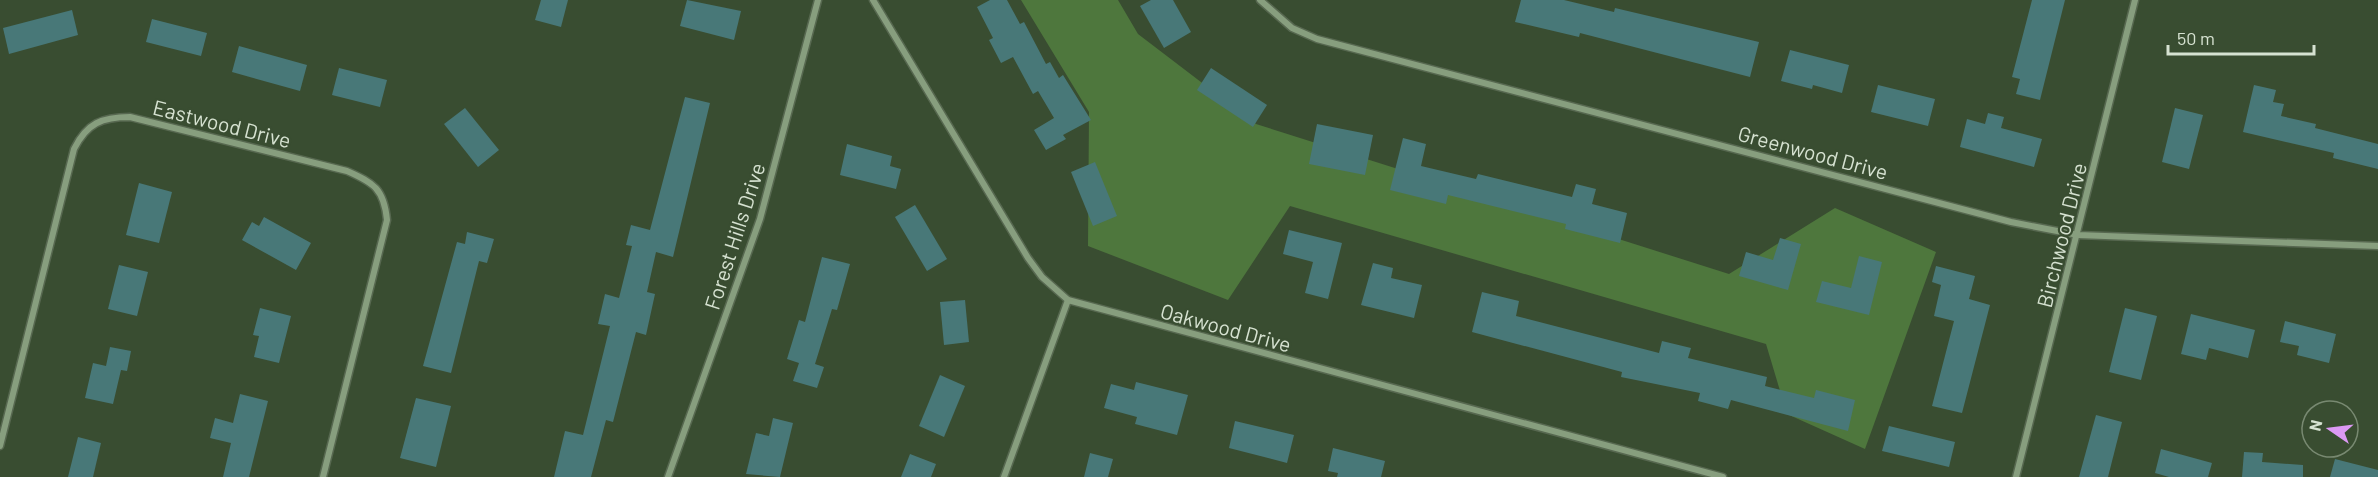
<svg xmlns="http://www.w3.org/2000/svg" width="2378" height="477" font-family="Barlow,sans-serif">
	<rect width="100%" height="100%" fill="#394d31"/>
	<!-- green -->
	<path fill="#4e773d" d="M 1021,0 L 1118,0 L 1138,34 L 1256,124 L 1729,274 L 1835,208 L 1936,252 L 1865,449 L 1787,414 L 1766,344 L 1290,206 L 1228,300 L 1088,246 L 1089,112 Z"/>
	<!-- building -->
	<g fill="#487878">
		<path d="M 541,0 L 568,0 L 561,27 L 535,20 Z"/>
		<path d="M 687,0 L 741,11 L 734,40 L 680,26 Z"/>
		<path d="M 990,0 L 1007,0 L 1020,24 L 1024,22 L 1046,64 L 1050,62 L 1059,78 L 1063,75 L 1091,120 L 1063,135 L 1066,139 L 1046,150 L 1034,130 L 1054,118 L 1038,91 L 1033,94 L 1013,57 L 1001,63 L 989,40 L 993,38 L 977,7 Z"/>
		<path d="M 1151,0 L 1173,0 L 1191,32 L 1164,48 L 1140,6 Z"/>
		<path d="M 1521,0 L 1564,0 L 1614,12 L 1615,8 L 1759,42 L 1750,77 L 1580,33 L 1579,37 L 1515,22 Z"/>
		<path d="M 2032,0 L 2065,0 L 2040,100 L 2016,94 L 2020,79 L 2012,77 Z"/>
		<path d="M 72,10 L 78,35 L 9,54 L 3,28 Z"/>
		<path d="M 152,19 L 207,33 L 201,56 L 146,42 Z"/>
		<path d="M 239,46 L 307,65 L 300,91 L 232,72 Z"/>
		<path d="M 1790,50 L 1849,65 L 1842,93 L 1813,85 L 1812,89 L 1781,81 Z"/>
		<path d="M 339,68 L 387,80 L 380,107 L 332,95 Z"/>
		<path d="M 1211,68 L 1267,105 L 1253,127 L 1197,90 Z"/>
		<path d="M 1878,85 L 1935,99 L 1928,126 L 1871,112 Z"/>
		<path d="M 2254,85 L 2276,90 L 2273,102 L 2284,104 L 2281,116 L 2316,124 L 2315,128 L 2378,144 L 2378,169 L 2333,158 L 2334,153 L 2243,132 Z"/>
		<path d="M 685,97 L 710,103 L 673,257 L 656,252 L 647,292 L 655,294 L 646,335 L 636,332 L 613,422 L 606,420 L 591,477 L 554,477 L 565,431 L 583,435 L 610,326 L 598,324 L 605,294 L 619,298 L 632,246 L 626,245 L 631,225 L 650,230 Z"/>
		<path d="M 465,108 L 499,150 L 478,167 L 444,124 Z"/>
		<path d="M 2175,108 L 2203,115 L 2189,169 L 2162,162 Z"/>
		<path d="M 1988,113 L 2004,117 L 2001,128 L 2042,139 L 2034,167 L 1960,147 L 1967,119 L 1985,124 Z"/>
		<path d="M 1317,124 L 1373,135 L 1365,175 L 1309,164 Z"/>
		<path d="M 1403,138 L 1426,144 L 1421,166 L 1476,179 L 1478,174 L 1572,197 L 1576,184 L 1596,189 L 1592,204 L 1627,213 L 1620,243 L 1565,229 L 1566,224 L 1448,195 L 1446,204 L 1390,190 Z"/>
		<path d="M 847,144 L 892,156 L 890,166 L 901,169 L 896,189 L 840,175 Z"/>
		<path d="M 1095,162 L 1117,216 L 1093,226 L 1071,172 Z"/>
		<path d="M 139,183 L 172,192 L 159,243 L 126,235 Z"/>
		<path d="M 915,205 L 947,259 L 927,271 L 895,217 Z"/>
		<path d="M 264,217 L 311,243 L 296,270 L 242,240 L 252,222 L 259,226 Z"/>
		<path d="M 1289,230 L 1342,243 L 1328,299 L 1305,293 L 1313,262 L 1283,254 Z"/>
		<path d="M 467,232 L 494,239 L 487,263 L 479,261 L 451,373 L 423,366 L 457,242 L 465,244 Z"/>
		<path d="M 1780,238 L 1801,244 L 1788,290 L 1739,276 L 1746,252 L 1773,260 Z"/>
		<path d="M 1859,256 L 1882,262 L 1869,315 L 1816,302 L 1822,281 L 1851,288 Z"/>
		<path d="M 822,257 L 850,264 L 837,310 L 832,309 L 815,364 L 824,367 L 817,388 L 793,381 L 799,363 L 787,359 L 799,320 L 805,322 Z"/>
		<path d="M 1373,263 L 1393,268 L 1391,278 L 1422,285 L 1414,318 L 1361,305 Z"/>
		<path d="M 119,265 L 148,272 L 137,316 L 108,309 Z"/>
		<path d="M 1936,266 L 1975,276 L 1969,299 L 1990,305 L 1962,413 L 1932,406 L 1954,321 L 1934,316 L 1941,285 L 1932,282 Z"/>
		<path d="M 1482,292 L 1519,301 L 1516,316 L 1659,353 L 1662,341 L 1691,348 L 1688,358 L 1767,377 L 1765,386 L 1814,398 L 1816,390 L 1855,400 L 1848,431 L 1731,400 L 1728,409 L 1698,401 L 1700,393 L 1621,377 L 1622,372 L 1472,332 Z"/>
		<path d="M 965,300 L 969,342 L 944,345 L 940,302 Z"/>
		<path d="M 260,308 L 291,316 L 279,363 L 254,357 L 259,336 L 253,335 Z"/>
		<path d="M 2125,308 L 2157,316 L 2141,380 L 2109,372 Z"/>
		<path d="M 2191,314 L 2255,330 L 2248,358 L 2209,348 L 2206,360 L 2181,354 Z"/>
		<path d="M 2285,321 L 2336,334 L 2329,363 L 2297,355 L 2299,346 L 2280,342 Z"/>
		<path d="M 110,347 L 131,351 L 127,371 L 121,370 L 113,404 L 85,398 L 93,363 L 106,366 Z"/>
		<path d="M 940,375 L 965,386 L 944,437 L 919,426 Z"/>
		<path d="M 1136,382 L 1188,395 L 1177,435 L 1135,424 L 1137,417 L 1104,408 L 1111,384 L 1134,390 Z"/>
		<path d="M 240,394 L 268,401 L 249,477 L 223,477 L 231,443 L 210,438 L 215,418 L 233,423 Z"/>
		<path d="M 416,398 L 451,406 L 436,467 L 400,458 Z"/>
		<path d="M 2096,415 L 2122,422 L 2108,477 L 2079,477 Z"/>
		<path d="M 773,418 L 793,423 L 780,477 L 746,474 L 756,433 L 769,436 Z"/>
		<path d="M 1235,421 L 1294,435 L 1287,463 L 1229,448 Z"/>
		<path d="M 1889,426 L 1955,442 L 1949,467 L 1882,451 Z"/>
		<path d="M 78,437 L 101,443 L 93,477 L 68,477 Z"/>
		<path d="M 1333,448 L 1385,461 L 1381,477 L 1337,477 L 1338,473 L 1328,471 Z"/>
		<path d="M 2161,449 L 2212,463 L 2208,477 L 2169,477 L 2155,473 Z"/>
		<path d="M 2244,452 L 2263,453 L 2262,462 L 2303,465 L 2303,477 L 2242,477 Z"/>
		<path d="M 1090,453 L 1113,459 L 1108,477 L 1084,477 Z"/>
		<path d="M 910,454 L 936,464 L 931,477 L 901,477 Z"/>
		<path d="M 2335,459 L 2378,470 L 2378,477 L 2330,477 Z"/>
	</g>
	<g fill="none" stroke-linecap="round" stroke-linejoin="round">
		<!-- street casing -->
		<g stroke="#576850" stroke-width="9">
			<g id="street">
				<path d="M 873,0 L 1028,258 L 1042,277 L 1068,300 L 1723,477"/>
				<path d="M 1260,0 L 1292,28 L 1317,39 L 2011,222 L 2078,235 L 2378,246"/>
				<path d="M 0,446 L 74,149 C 87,123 102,117 130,117 L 347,171 C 374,183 384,189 387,220 L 323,477"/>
				<path d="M 668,477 L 760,219 L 818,0"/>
				<path d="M 1004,477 L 1068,300"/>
				<path d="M 2016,477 L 2135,0"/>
			</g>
		</g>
		<!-- street -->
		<use href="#street" stroke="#879e7e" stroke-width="6"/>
	</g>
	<g text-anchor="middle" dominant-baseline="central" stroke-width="4.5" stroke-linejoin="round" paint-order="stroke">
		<!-- street labels -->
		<g font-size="21" fill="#d6e2d1" stroke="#394d31">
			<text transform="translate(222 123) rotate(14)">Eastwood Drive</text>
			<text transform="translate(1813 152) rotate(15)">Greenwood Drive</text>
			<text transform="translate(2061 235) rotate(-76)">Birchwood Drive</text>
			<text transform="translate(734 236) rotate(-72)">Forest Hills Drive</text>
			<text transform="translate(1226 327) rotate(15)">Oakwood Drive</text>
		</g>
	</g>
	<!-- north arrow -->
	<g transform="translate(2330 429) rotate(284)"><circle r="28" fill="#394d31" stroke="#788971" stroke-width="1.5"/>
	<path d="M0-4.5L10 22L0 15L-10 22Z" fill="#dc99f4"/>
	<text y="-9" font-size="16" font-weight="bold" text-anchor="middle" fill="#d6e2d1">N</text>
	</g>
	<!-- scale -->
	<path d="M2168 45v9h146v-9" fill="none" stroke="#d6e2d1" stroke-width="3"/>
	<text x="2177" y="45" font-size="18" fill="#d6e2d1" stroke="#394d31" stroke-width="4.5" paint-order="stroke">50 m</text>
</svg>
